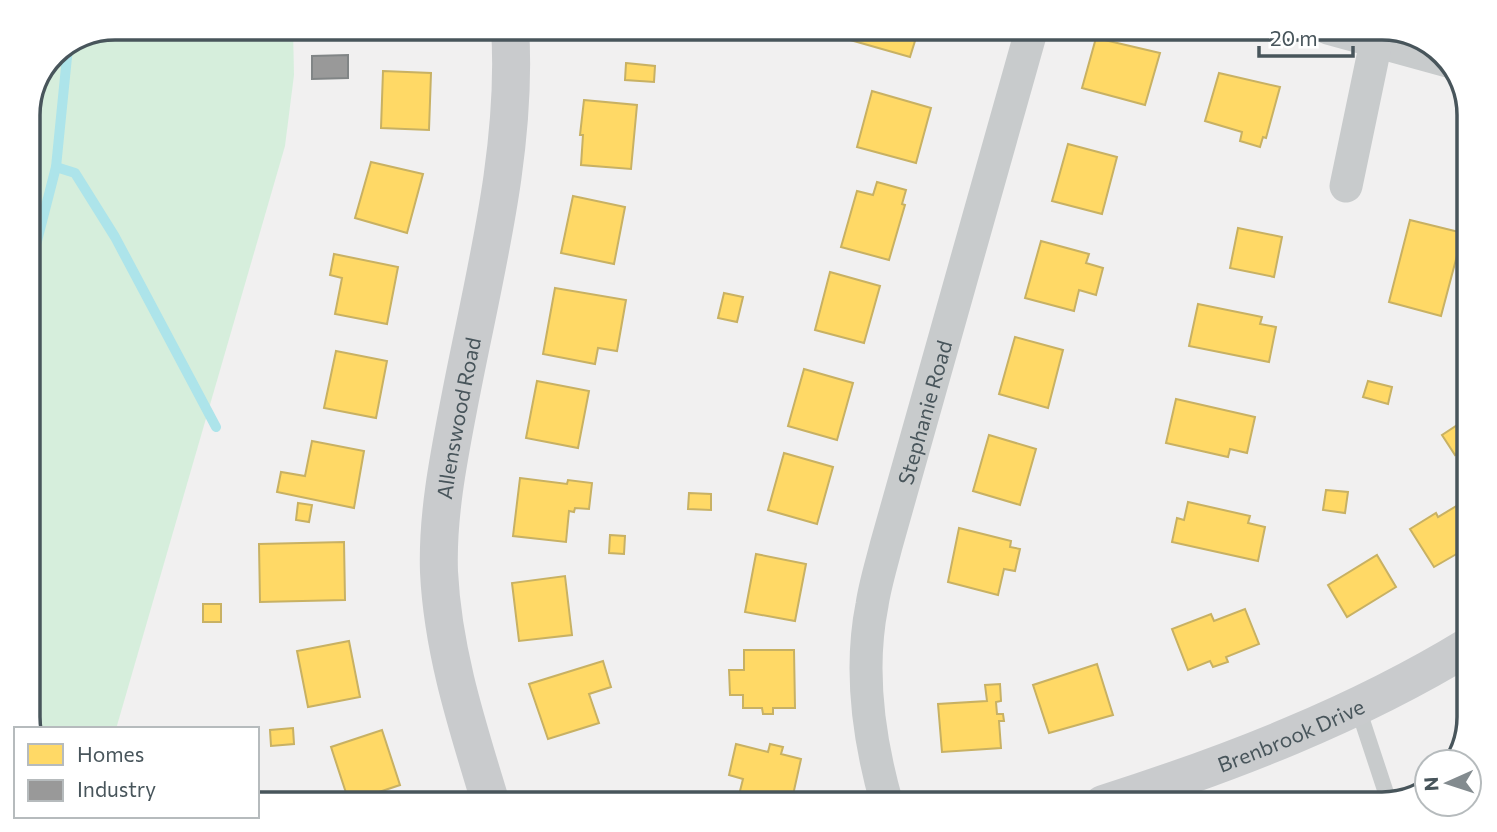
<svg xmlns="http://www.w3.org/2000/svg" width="1497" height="832" font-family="Commissioner,sans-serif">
	<rect width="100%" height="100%" fill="#f1f0f0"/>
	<!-- green -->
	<path fill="#d6eedc" d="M 115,28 L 293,28 L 294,75 L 285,146 L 116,729 L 30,729 L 28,722 L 28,110 L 54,53 Z"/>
	<!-- homes -->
	<g fill="#ffd966" stroke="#c8b163" stroke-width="2">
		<path d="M 808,28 L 919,28 L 910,57 Z"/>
		<path d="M 1096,38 L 1160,53 L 1145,105 L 1082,88 Z"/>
		<path d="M 626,63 L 655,66 L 654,82 L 625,80 Z"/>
		<path d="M 383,71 L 431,73 L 429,130 L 381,128 Z"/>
		<path d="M 1219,73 L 1280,87 L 1266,138 L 1263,137 L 1260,147 L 1240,141 L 1242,132 L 1205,121 Z"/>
		<path d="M 872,91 L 931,108 L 916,163 L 857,147 Z"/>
		<path d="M 584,100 L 637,105 L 631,169 L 581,165 L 583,135 L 580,135 Z"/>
		<path d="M 1068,144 L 1117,157 L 1102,214 L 1052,201 Z"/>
		<path d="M 371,162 L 423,174 L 407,233 L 355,218 Z"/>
		<path d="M 877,182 L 906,190 L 902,204 L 905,205 L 889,260 L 841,247 L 857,191 L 873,195 Z"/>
		<path d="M 573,196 L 625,207 L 614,264 L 561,253 Z"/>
		<path d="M 1410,220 L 1463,233 L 1441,316 L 1389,302 Z"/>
		<path d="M 1238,228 L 1282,237 L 1274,277 L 1230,268 Z"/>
		<path d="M 1041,241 L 1089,254 L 1086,263 L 1103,268 L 1096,295 L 1079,290 L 1074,311 L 1025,298 Z"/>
		<path d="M 334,254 L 398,267 L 387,324 L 335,314 L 342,278 L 330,275 Z"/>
		<path d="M 830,272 L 880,286 L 864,343 L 815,330 Z"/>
		<path d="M 555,288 L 626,300 L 617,351 L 598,348 L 595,364 L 543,354 Z"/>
		<path d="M 724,293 L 743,297 L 737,322 L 718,318 Z"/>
		<path d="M 1198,304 L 1262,317 L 1260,324 L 1276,327 L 1269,362 L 1189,346 Z"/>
		<path d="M 1015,337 L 1063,350 L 1048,408 L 999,394 Z"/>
		<path d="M 336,351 L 387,361 L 376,418 L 324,408 Z"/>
		<path d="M 804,369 L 853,383 L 837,440 L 788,426 Z"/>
		<path d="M 537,381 L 589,391 L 578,448 L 526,438 Z"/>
		<path d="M 1368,381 L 1392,387 L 1388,404 L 1363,397 Z"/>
		<path d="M 1176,399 L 1255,417 L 1247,453 L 1230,449 L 1228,457 L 1166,443 Z"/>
		<path d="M 1465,420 L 1469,426 L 1469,445 L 1455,455 L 1442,435 Z"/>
		<path d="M 989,435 L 1036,449 L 1020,505 L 973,491 Z"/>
		<path d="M 312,441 L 364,451 L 354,508 L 277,492 L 281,472 L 305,476 Z"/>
		<path d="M 784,453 L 833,467 L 817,524 L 768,510 Z"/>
		<path d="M 520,478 L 567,484 L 568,480 L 592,483 L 589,509 L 575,508 L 574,512 L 569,511 L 566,542 L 513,536 Z"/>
		<path d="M 1326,490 L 1348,492 L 1345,513 L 1323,510 Z"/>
		<path d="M 689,493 L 711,494 L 711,510 L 688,509 Z"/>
		<path d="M 1188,502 L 1250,516 L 1248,523 L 1265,527 L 1258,561 L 1172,542 L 1177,518 L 1184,520 Z"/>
		<path d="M 1463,502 L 1469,512 L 1469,542 L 1458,549 L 1460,552 L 1434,567 L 1410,529 L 1436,513 L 1438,517 Z"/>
		<path d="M 298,503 L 312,505 L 309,522 L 296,520 Z"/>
		<path d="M 959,528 L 1011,541 L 1010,547 L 1020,549 L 1015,571 L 1004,569 L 998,595 L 948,582 Z"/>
		<path d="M 610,535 L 625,536 L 624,554 L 609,553 Z"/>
		<path d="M 344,542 L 345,600 L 260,602 L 259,544 Z"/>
		<path d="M 756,554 L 806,564 L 795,621 L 745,612 Z"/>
		<path d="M 1377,555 L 1396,587 L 1347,617 L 1328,585 Z"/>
		<path d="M 565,576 L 572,635 L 519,641 L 512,583 Z"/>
		<rect x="203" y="604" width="18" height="18"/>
		<path d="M 1245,609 L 1259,644 L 1226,657 L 1228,662 L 1213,667 L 1210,661 L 1188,670 L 1172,629 L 1211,614 L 1214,621 Z"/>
		<path d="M 349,641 L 360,697 L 308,707 L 297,651 Z"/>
		<path d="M 744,650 L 794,650 L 795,708 L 773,708 L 773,714 L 763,714 L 762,708 L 743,708 L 743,695 L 730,695 L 729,670 L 744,670 Z"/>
		<path d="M 603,661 L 611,687 L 589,694 L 599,723 L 548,739 L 529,684 Z"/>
		<path d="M 1097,664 L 1113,715 L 1049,733 L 1033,685 Z"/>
		<path d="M 1000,684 L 1001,701 L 996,702 L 997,714 L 1003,714 L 1004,721 L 999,721 L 1001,748 L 942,752 L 938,704 L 987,701 L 985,685 Z"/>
		<path d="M 293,728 L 294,744 L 271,746 L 270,730 Z"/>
		<path d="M 382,730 L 400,785 L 349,802 L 331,747 Z"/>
		<path d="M 736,744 L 768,752 L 770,744 L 783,747 L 781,754 L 801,759 L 791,804 L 737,803 L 743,779 L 729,775 Z"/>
		<path d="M 1459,754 L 1455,762 L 1441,762 Z"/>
		<path d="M 1328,792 L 1365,801 L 1365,804 L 1325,804 Z"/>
		<path d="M 599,796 L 613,804 L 594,804 Z"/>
	</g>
	<!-- industry -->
	<path fill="#999" stroke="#818586" stroke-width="2" d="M 348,55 L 348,78 L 312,79 L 312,56 Z"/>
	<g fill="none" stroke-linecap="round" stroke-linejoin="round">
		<!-- stream -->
		<g stroke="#ade4ea" stroke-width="10">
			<path d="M 56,167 L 75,173 L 115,237 L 216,427"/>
			<path d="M 28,276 L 56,167 L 68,47"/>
		</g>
		<!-- lane -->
		<path stroke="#c8cbcc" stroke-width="16" d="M 1357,705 L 1389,802"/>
		<!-- street -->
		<g stroke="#c8cbcc" stroke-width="33">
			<path d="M 1328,28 L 1448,61"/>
			<path d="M 1346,186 L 1376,42"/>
			<path id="s1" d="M 887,804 C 869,741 859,670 872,605 C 875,585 881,566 886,546 L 1032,28"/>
		</g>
		<!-- secondary -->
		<g stroke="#c9cbcd" stroke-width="38">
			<path id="s2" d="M 491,804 C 468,728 443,653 439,572 C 437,515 449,456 460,399 C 483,279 518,151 510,28"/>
			<path id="s3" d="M 1103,804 C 1229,764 1356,715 1469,646"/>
		</g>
	</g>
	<g text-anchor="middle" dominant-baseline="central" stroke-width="7" stroke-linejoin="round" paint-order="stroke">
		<!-- street labels -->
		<g font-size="21" fill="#48555b" stroke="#fff">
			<text stroke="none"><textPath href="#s1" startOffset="401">Stephanie Road</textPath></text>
			<text stroke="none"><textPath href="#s2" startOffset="394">Allenswood Road</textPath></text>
			<text stroke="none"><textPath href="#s3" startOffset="200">Brenbrook Drive</textPath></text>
		</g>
	</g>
	<!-- crop -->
	<path d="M0 0H1497V832H0ZM115 40H1382A75 75 0 0 1 1457 115V717A75 75 0 0 1 1382 792H115A75 75 0 0 1 40 717V115A75 75 0 0 1 115 40Z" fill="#fff" fill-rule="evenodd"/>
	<path fill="none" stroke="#48555b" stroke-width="3.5" d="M115 40H1382A75 75 0 0 1 1457 115V717A75 75 0 0 1 1382 792H115A75 75 0 0 1 40 717V115A75 75 0 0 1 115 40Z"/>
	<!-- legend -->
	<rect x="14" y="727" width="245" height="91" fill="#ffffff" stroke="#b6bbbd" stroke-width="2"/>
	<rect x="28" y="744" width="35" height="21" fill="#ffd966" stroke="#b6bbbd" stroke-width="2"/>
	<text x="77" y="762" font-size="21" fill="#48555b">Homes</text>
	<rect x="28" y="780" width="35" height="21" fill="#999999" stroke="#b6bbbd" stroke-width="2"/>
	<text x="77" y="797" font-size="21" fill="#48555b">Industry</text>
	<!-- north arrow -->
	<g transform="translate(1448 783) rotate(267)"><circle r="33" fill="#ffffff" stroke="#b6bbbd" stroke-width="2"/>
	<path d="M0-5L12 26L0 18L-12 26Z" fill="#838b8f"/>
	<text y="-10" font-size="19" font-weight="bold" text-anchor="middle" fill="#48555b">N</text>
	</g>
	<!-- scale -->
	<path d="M1259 46v10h94v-10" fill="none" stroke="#48555b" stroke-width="3.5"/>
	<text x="1270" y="46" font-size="21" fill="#48555b" stroke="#ffffff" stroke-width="5" paint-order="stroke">20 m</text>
</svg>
